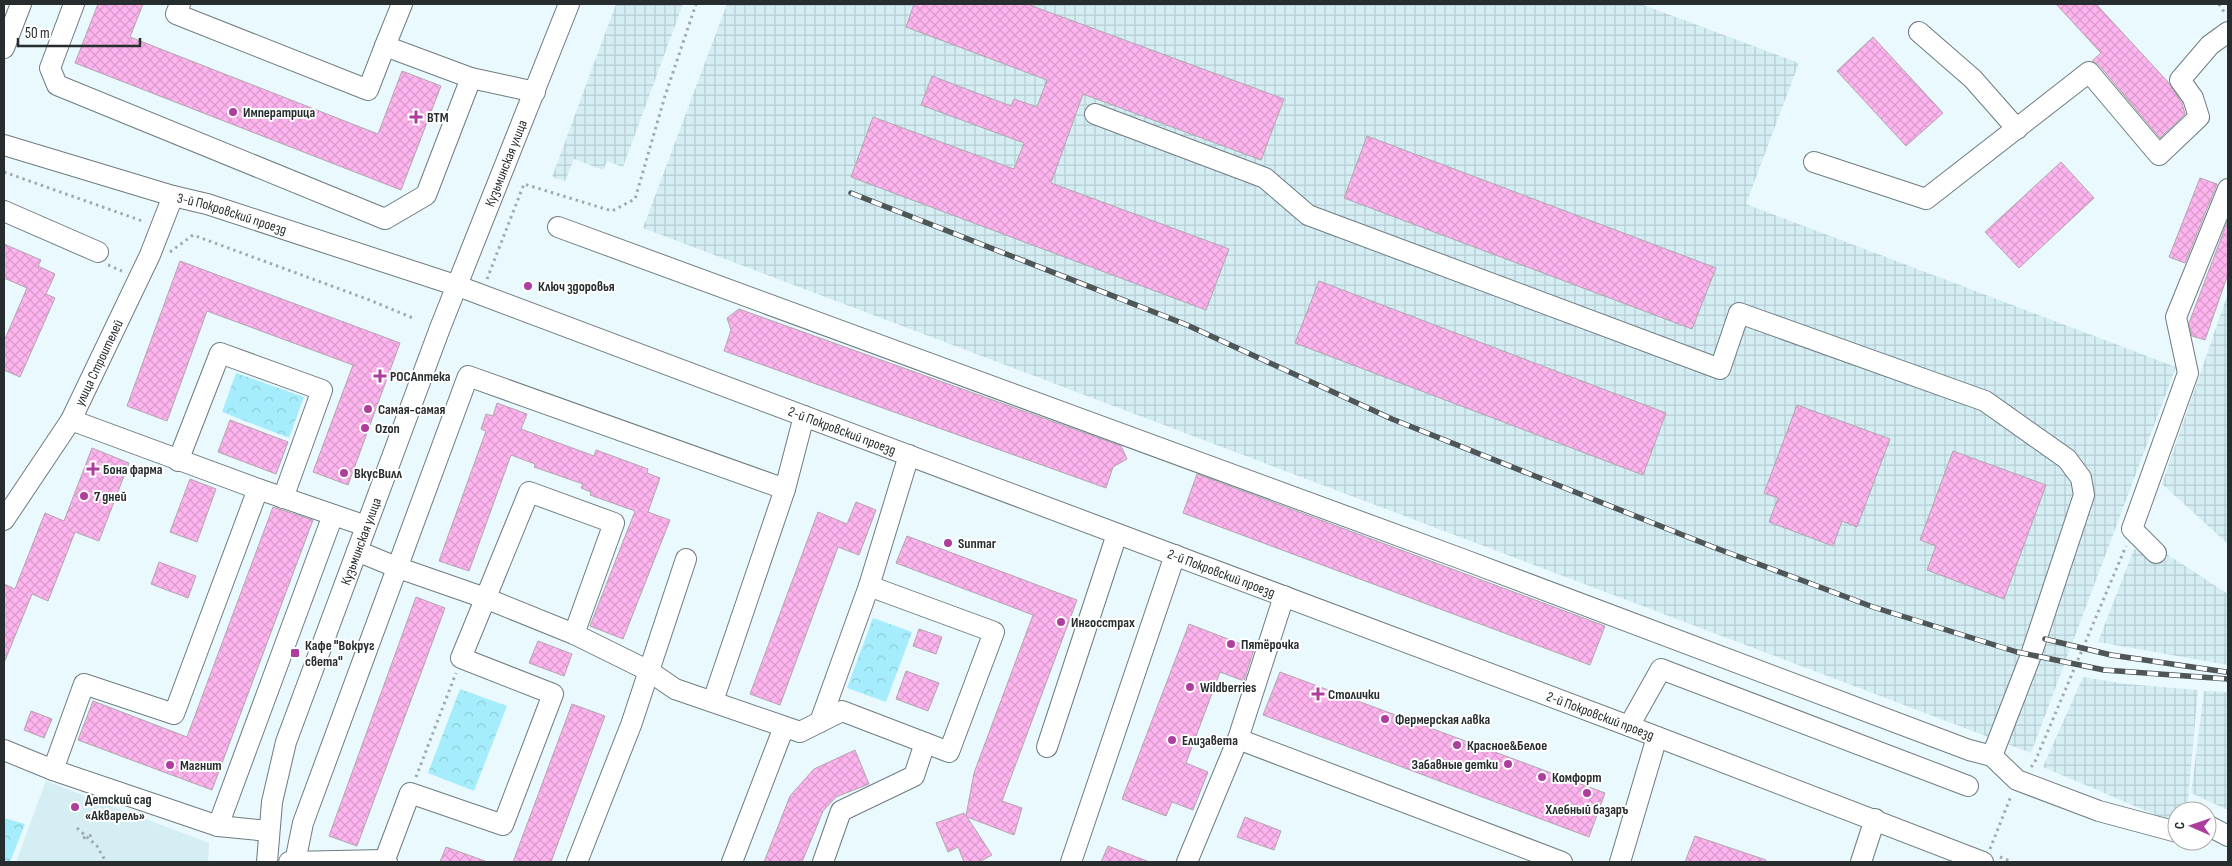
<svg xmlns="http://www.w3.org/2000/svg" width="2232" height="866" font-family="'Sofia Sans Condensed',sans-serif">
	<defs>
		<pattern id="industrial-grid" width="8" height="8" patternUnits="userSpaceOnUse" patternTransform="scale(1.25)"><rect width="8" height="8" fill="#d4eef4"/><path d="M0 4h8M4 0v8" fill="none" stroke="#b6ccd2"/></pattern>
		<pattern id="park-crowns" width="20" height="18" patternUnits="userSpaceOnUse" patternTransform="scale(1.25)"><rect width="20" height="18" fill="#a5edfd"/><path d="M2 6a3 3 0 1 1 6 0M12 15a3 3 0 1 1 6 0" fill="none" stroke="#8eccd9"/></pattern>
		<pattern id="building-cross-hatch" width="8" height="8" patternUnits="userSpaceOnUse" patternTransform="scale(1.25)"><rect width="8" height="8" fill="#feb4ee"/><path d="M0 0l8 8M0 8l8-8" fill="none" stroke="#da9bcc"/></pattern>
	</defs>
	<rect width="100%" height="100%" fill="#e9f9fd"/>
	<!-- built -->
	<path fill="#d4eef4" d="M 46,781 L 209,843 L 208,862 L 16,862 Z"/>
	<!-- industrial -->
	<g fill="url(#industrial-grid)">
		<path d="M 616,4 L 683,4 L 623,167 L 607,161 L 603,170 L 574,159 L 565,181 L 552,177 Z"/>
		<path d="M 727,4 L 1641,4 L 1799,63 L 1746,204 L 2176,367 L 2031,753 L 643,228 Z"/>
		<path d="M 2228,293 L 2228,544 L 2162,484 Z"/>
		<path d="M 2134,549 L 2152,557 L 2159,549 L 2228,594 L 2228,665 L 2098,642 Z"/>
		<path d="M 2083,677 L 2126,684 L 2198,690 L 2187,811 L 2177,811 L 2177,824 L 2043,767 Z"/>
		<path d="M 2204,691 L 2228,692 L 2228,810 L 2191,793 Z"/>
	</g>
	<!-- park -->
	<g fill="url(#park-crowns)">
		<path d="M 236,373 L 304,397 L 289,438 L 222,412 Z"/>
		<path d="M 873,618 L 912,632 L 886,702 L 847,688 Z"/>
		<path d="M 460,689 L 507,706 L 474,791 L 428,773 Z"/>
		<path d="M 4,818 L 25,824 L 10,862 L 4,862 Z"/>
	</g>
	<!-- building -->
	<g fill="url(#building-cross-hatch)" stroke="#b2a6af">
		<path d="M 98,4 L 143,4 L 130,37 L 378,134 L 402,71 L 441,86 L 401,190 L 75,63 Z"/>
		<path d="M 914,4 L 1027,4 L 1284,99 L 1261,160 L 1083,94 L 1051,183 L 1229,249 L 1206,310 L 851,177 L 873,117 L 1014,169 L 1024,143 L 921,105 L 932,76 L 1011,106 L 1014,99 L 1037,107 L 1047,80 L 906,27 Z"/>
		<path d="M 2056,4 L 2096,4 L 2168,82 L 2182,103 L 2185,114 L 2160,138 L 2098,64 L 2092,61 L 2101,53 Z"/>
		<path d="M 1873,37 L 1943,113 L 1906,146 L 1837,71 Z"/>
		<path d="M 1367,136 L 1716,268 L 1692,329 L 1344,198 Z"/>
		<path d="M 2061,162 L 2094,198 L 2019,268 L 1985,232 Z"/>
		<path d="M 2200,178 L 2217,184 L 2185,263 L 2169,257 Z"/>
		<path d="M 2228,220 L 2228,274 L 2205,340 L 2192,336 L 2189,323 Z"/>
		<path d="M 4,244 L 41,260 L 38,266 L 55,274 L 46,294 L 55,298 L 20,377 L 4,370 L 4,341 L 27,288 L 4,278 Z"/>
		<path d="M 180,261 L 400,343 L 348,485 L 313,472 L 353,365 L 207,311 L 167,421 L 127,406 Z"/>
		<path d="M 1319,281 L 1666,413 L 1643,475 L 1295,343 Z"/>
		<path d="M 739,309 L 1121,446 L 1127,459 L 1113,467 L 1106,488 L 724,351 L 731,330 L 727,318 Z"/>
		<path d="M 497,403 L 527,414 L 521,429 L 594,456 L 596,450 L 648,469 L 647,473 L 660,478 L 648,512 L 670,520 L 623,639 L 590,626 L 635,511 L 590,495 L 591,492 L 581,488 L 583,484 L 534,467 L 535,464 L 511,455 L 469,571 L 439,561 L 486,431 L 481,429 L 486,414 L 493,416 Z"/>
		<path d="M 1797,405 L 1890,439 L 1857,527 L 1842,521 L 1833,546 L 1769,522 L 1778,498 L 1764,493 Z"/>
		<path d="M 230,420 L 288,442 L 276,474 L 218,452 Z"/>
		<path d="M 92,448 L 129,463 L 99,541 L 75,532 L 48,601 L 32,594 L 4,663 L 4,584 L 15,589 L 45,513 L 64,521 Z"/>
		<path d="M 1953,451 L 2046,485 L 2004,599 L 1927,570 L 1936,546 L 1920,540 Z"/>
		<path d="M 1197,474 L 1605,626 L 1590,665 L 1183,513 Z"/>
		<path d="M 190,479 L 216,489 L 197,542 L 170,532 Z"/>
		<path d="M 856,502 L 876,510 L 859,555 L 838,547 L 780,705 L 750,694 L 818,512 L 847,524 Z"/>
		<path d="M 273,507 L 313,520 L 212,790 L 78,740 L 93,701 L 187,737 Z"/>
		<path d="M 907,536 L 1077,600 L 1002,801 L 1022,808 L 1014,835 L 967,817 L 992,855 L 979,862 L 964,862 L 958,847 L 948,852 L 936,823 L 964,813 L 966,816 L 974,773 L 1033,615 L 896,563 Z"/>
		<path d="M 159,562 L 196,576 L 188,598 L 151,584 Z"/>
		<path d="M 416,597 L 445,608 L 357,846 L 329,836 Z"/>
		<path d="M 1189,624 L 1254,649 L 1244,681 L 1220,672 L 1186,763 L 1208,772 L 1193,810 L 1172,802 L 1166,816 L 1122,799 Z"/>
		<path d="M 919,629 L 942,637 L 936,654 L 913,646 Z"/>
		<path d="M 538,641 L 572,654 L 564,676 L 529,663 Z"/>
		<path d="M 906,671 L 939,683 L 928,711 L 896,699 Z"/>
		<path d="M 1280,672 L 1605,793 L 1589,837 L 1263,715 Z"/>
		<path d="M 572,704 L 605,716 L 551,862 L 513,862 Z"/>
		<path d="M 31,711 L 52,719 L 44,738 L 24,730 Z"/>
		<path d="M 855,750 L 869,784 L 836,797 L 823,811 L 802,862 L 764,862 L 790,796 L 814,769 Z"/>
		<path d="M 1245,817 L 1281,831 L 1274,850 L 1237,837 Z"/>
		<path d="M 1695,836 L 1766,860 L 1765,862 L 1685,862 Z"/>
		<path d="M 1108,846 L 1147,861 L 1146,862 L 1101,862 Z"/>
		<path d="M 446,847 L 485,861 L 484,862 L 440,862 Z"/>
	</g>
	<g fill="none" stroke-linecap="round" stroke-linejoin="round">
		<!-- minor casing -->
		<g stroke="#6e7c80" stroke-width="22">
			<g id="minor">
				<path d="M 74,4 L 50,68 L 57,85 L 385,219 L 426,195 L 471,78"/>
				<path d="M 180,4 L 176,14 L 368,90 L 385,46"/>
				<path d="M 402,4 L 385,46 L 471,78 L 535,92"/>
				<path d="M 1919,32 L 1973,79 L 2017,129"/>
				<path d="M 4,48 L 21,4"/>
				<path d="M 1095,114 L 1265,178 L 1308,215 L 1720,369 L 1739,313 L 1985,401 L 2067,459 L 2081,478 L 2084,495 L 2031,655 L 1992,756"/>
				<path id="s1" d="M 4,145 L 173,196 L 207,204 L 458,286 L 1629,726 L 1983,862"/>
				<path d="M 1814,162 L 1926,199 L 2089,72 L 2159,155 L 2199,117 L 2193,98 L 2180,80 L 2210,45 L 2228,32"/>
				<path d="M 4,211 L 98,252"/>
				<path d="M 558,227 L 1462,559 L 1969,750 L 1992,756 L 2017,780 L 2099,811 L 2177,832"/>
				<path d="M 71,420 L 258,489"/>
				<path d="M 178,461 L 220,353 L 322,390 L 283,498"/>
				<path id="s2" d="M 4,520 L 71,420 L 150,255 L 173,196"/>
				<path d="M 357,551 L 396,567 L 485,598 L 574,634 L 649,671 L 675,689 L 800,732 L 842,711 L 949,752 L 994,632 L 869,586"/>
				<path d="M 2156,553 L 2132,529 L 2188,373 L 2176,317 L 2228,189"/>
				<path d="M 713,701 L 785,489"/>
				<path d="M 820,722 L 869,586 L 909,455"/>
				<path d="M 1629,726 L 1661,669 L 1968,786"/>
				<path d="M 1238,739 L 1562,862"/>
				<path d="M 1047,747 L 1117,534"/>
				<path d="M 4,750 L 53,770"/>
				<path d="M 2207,825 L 2228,836"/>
				<path d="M 218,826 L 333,515"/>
				<path d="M 268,831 L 218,826 L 53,770 L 84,684 L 174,714 L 258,489 L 366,526"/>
				<path id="s3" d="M 267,862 L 272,802 L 286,742 L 440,328 L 569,4"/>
				<path d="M 289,862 L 384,860 L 387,862"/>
				<path d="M 295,862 L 303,823 L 468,376 L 785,489 L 804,416"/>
				<path d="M 384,862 L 410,793 L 503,825 L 553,694 L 461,658 L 529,492 L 614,523 L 574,634"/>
				<path d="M 577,862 L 631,725 L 686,559"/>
				<path d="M 732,862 L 784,727"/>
				<path d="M 823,862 L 841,811 L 914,776 L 925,743"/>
				<path d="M 1071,862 L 1175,555"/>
				<path d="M 1187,862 L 1238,739 L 1284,596"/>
				<path d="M 1620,862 L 1657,737"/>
				<path d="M 1861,862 L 1875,819"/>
			</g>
		</g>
		<!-- path -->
		<g stroke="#9fabae" stroke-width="3" stroke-dasharray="2.5 4" stroke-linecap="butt">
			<path d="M 2219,4 L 2226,15"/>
			<path d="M 4,172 L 145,222"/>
			<path d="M 170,252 L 193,235 L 367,299 L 413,318"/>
			<path d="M 108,265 L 122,271"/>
			<path d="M 487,279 L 524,184 L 612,211 L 635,199 L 665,96 L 696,4"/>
			<path d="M 2031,767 L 2034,764 L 2126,546"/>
			<path d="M 416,777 L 456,673"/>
			<path d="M 77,828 L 97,846 L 106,862"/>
			<path d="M 83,838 L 95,834"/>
			<path d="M 1990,849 L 2011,796"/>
			<path d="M 2000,857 L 2012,862"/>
		</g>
		<!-- minor -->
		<use href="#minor" stroke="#fff" stroke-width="20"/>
		<!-- rail casing -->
		<g stroke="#4e5658" stroke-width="5.5">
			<g id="rail">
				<path d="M 851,193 L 1187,325 L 1392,419 L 1713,547 L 1873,607 L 2017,652 L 2104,670 L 2228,679"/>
				<path d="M 2045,639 L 2111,655 L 2226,672"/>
			</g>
		</g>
		<!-- rail -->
		<use href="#rail" stroke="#fff" stroke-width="4" stroke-dasharray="11" stroke-linecap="butt"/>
	</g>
	<!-- markers -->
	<g fill="#ad3e9c" stroke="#fff" stroke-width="2">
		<circle cx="233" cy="112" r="5"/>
		<path d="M413.5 109.5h5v5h5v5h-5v5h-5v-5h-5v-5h5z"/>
		<circle cx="528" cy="286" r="5"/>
		<path d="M377.5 368.5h5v5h5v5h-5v5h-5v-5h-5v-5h5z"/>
		<circle cx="368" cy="409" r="5"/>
		<circle cx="365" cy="428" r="5"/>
		<path d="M90.5 461.5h5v5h5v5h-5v5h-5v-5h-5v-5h5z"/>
		<circle cx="344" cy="473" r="5"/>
		<circle cx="84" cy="496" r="5"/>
		<circle cx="948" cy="543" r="5"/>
		<circle cx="1061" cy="622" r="5"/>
		<circle cx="1231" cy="644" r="5"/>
		<rect x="290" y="648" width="10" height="10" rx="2.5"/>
		<circle cx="1190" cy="687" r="5"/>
		<path d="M1315.5 686.5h5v5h5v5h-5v5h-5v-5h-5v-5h5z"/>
		<circle cx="1385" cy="719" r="5"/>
		<circle cx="1172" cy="740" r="5"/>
		<circle cx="1457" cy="745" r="5"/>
		<circle cx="1508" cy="764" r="5"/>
		<circle cx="170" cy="765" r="5"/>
		<circle cx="1542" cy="777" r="5"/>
		<circle cx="1587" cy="793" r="5"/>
		<circle cx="75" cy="807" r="5"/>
	</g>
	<g text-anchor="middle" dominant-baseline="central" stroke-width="4" stroke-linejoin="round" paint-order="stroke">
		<!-- poi labels -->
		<g font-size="14" font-weight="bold" fill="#272d2e" stroke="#fff" text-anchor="start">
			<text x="243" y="112">Императрица</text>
			<text x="427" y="117">ВТМ</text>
			<text x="538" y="286">Ключ здоровья</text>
			<text x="390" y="376">РОСАптека</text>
			<text x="378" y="409">Самая-самая</text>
			<text x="375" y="428">Ozon</text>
			<text x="103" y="469">Бона фарма</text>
			<text x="354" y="473">ВкусВилл</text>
			<text x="94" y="496">7 дней</text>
			<text x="958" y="543">Sunmar</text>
			<text x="1071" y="622">Ингосстрах</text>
			<text x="1241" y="644">Пятёрочка</text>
			<text x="305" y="645">Кафе "Вокруг<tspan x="305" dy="16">света"</tspan></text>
			<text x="1200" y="687">Wildberries</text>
			<text x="1328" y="694">Столички</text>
			<text x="1395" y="719">Фермерская лавка</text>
			<text x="1182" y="740">Елизавета</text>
			<text x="1467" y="745">Красное&amp;Белое</text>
			<text x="1498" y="764" text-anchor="end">Забавные детки</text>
			<text x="180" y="765">Магнит</text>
			<text x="1552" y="777">Комфорт</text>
			<text x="85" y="799">Детский сад<tspan x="85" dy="16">«Акварель»</tspan></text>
			<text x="1587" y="809" text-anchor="middle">Хлебный базаръ</text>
		</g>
		<!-- street labels -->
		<g font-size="14" fill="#272d2e" stroke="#fff">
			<text stroke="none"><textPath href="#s3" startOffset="741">Кузьминская улица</textPath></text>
			<text stroke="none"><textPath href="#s1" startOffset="238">3-й Покровский проезд</textPath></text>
			<text stroke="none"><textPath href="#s2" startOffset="184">улица Строителей</textPath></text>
			<text stroke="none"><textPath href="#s1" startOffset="886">2-й Покровский проезд</textPath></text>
			<text stroke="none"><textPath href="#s3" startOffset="336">Кузьминская улица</textPath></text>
			<text stroke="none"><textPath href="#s1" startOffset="1291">2-й Покровский проезд</textPath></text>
			<text stroke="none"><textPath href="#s1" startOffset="1696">2-й Покровский проезд</textPath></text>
		</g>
	</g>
	<!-- border -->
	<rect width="2232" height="866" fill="none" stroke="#272d2e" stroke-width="10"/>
	<!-- north arrow -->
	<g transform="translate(2192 826) rotate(272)"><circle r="24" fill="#ffffff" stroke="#a9abab"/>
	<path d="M0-4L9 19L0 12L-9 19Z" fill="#ad3e9c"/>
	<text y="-8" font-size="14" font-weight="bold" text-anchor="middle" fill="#272d2e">С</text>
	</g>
	<!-- scale -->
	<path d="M18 38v8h122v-8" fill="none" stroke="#272d2e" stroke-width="2.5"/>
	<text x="25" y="38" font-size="15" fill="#272d2e" stroke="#ffffff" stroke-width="4" paint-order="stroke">50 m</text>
</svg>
